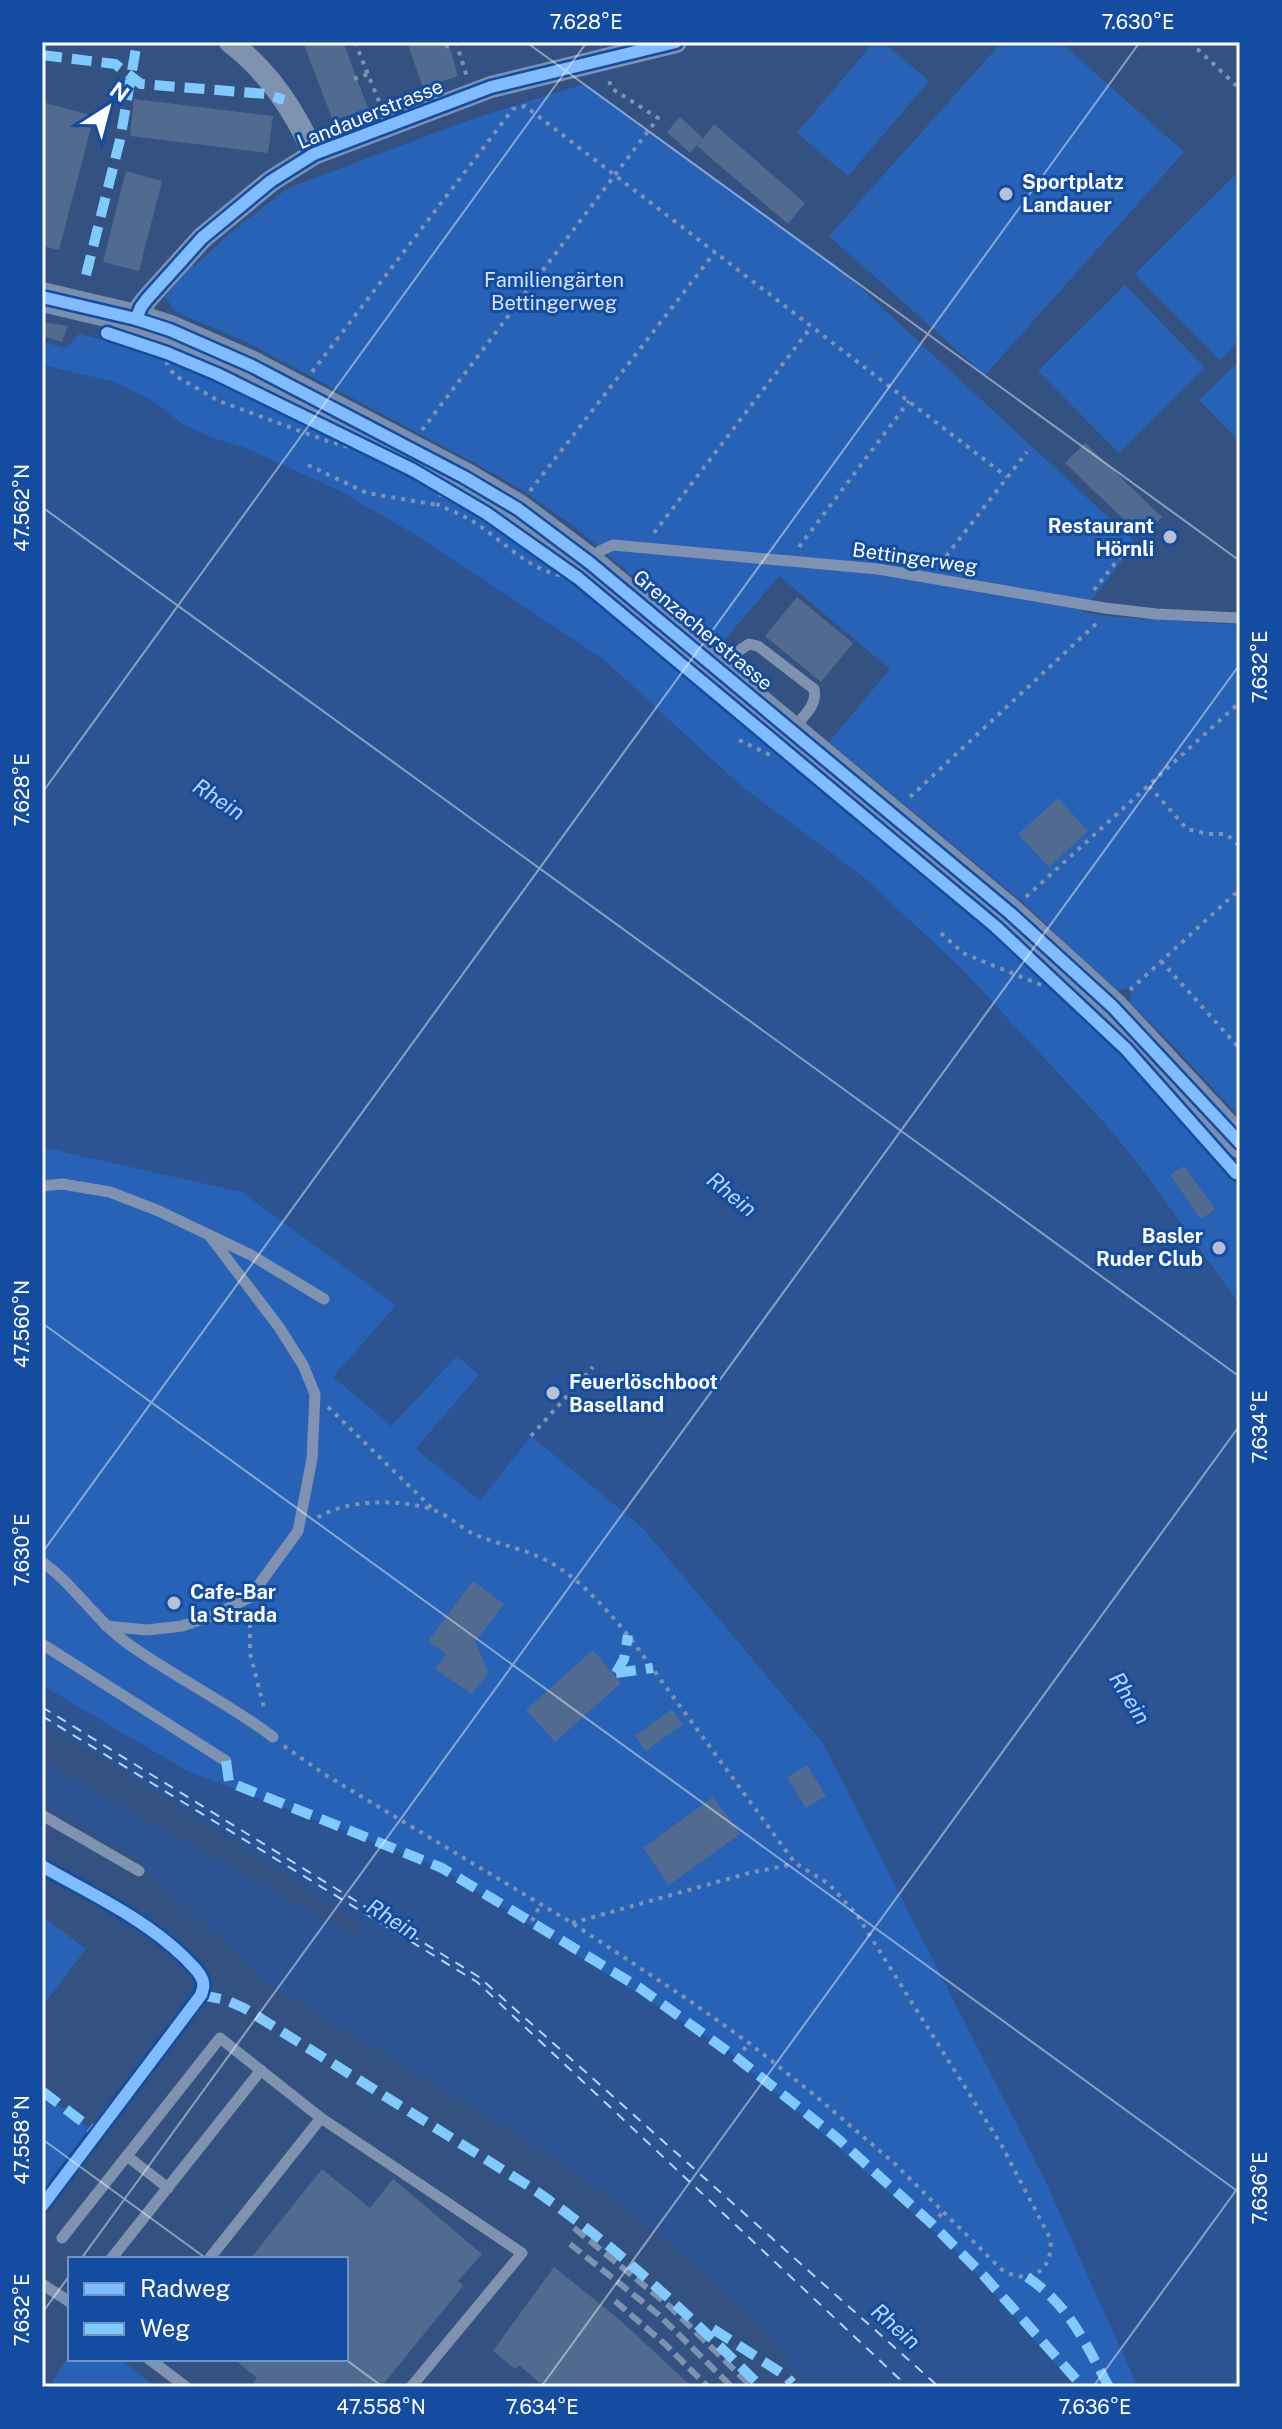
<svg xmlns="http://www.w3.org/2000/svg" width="1282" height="2429" font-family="'Public Sans',sans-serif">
	<rect width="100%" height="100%" fill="#335281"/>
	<!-- green -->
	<g fill="#2862b7">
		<path d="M 874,42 L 883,42 L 929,81 L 848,176 L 797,133 Z"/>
		<path d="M 1002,42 L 1060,42 L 1184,152 L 985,375 L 829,236 Z"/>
		<path d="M 585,84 L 837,266 L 1136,543 L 1082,612 L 1104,616 L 1240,625 L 1240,1117 L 1166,1038 L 1130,1003 L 1132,992 L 1128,988 L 1117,991 L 1094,971 L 1031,909 L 829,742 L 890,669 L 779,576 L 717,649 L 580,531 L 522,490 L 475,463 L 244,341 L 176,312 L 165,297 L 192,264 L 195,266 L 230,233 L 288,188 L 472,119 Z"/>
		<path d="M 1240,170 L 1240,341 L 1220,360 L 1135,274 Z"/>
		<path d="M 1125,285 L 1205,368 L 1119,453 L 1038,371 Z"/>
		<path d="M 79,334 L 165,356 L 215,376 L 389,461 L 484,516 L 577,581 L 995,930 L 1117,1047 L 1187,1124 L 1240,1190 L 1240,1305 L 1139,1165 L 1108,1127 L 960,967 L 862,876 L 742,787 L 603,659 L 422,539 L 340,491 L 245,448 L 210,437 L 184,425 L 151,400 L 114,382 L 42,365 L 42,342 L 66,348 Z"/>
		<path d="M 1240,360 L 1240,442 L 1199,400 Z"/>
		<path d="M 42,1147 L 242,1192 L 397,1305 L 391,1426 L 457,1355 L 479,1375 L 416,1449 L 480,1500 L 531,1436 L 643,1528 L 823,1743 L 1045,2180 L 1138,2387 L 1076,2387 L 956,2251 L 729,2052 L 438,1867 L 187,1771 L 42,1686 Z"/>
		<path d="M 42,1916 L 86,1949 L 42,2007 Z"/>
		<path d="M 42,2093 L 89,2128 L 42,2191 Z"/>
		<path d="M 70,2354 L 70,2359 L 120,2359 L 156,2387 L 49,2387 Z"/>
	</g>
	<!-- water -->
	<g fill="#2c5492">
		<path d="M 42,365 L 114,382 L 151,400 L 184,425 L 210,437 L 245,448 L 340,491 L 422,539 L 603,659 L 742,787 L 862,876 L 960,967 L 1107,1128 L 1136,1164 L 1240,1309 L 1240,2387 L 1138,2387 L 1045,2180 L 823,1743 L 643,1528 L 531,1436 L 480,1501 L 416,1448 L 479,1375 L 457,1356 L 391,1426 L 333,1377 L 396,1305 L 242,1192 L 42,1147 Z"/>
		<path d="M 42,1685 L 187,1771 L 438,1867 L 729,2052 L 956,2251 L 1076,2387 L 804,2387 L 771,2337 L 722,2289 L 647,2225 L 553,2156 L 263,1981 L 136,1858 L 42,1802 L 42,1760 L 115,1803 L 356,1936 L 363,1932 L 363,1925 L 129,1775 L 42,1723 Z"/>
	</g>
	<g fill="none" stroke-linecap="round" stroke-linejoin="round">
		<!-- ferry -->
		<g stroke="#bad5fa" stroke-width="2" stroke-dasharray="10 8" stroke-linecap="butt">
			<path d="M 42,1707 L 479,1977 L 939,2387"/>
			<path d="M 42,1716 L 477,1982 L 908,2387"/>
		</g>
	</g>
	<!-- building -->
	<g fill="#516a8f">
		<path d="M 303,42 L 343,42 L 368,108 L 333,121 Z"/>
		<path d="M 407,42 L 448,42 L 458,76 L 423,88 Z"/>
		<path d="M 134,99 L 273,116 L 268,153 L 130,136 Z"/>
		<path d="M 42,102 L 94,116 L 59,250 L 42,246 Z"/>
		<path d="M 680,117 L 703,138 L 690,153 L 667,132 Z"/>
		<path d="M 714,124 L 805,203 L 788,224 L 697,146 Z"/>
		<path d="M 126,171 L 162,181 L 139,271 L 103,262 Z"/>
		<path d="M 42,322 L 68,326 L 62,342 L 42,336 Z"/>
		<path d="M 1085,443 L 1162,517 L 1143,538 L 1065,463 Z"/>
		<path d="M 797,597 L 853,643 L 821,682 L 765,636 Z"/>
		<path d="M 1058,798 L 1088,831 L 1049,867 L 1018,834 Z"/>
		<path d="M 1184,1166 L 1215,1209 L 1201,1219 L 1170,1175 Z"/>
		<path d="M 473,1581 L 504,1604 L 475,1642 L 489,1673 L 472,1694 L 435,1669 L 446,1654 L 428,1641 Z"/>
		<path d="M 593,1650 L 621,1683 L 555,1742 L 526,1710 Z"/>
		<path d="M 672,1709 L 683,1724 L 646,1751 L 635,1736 Z"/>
		<path d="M 807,1765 L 826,1796 L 806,1808 L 787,1778 Z"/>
		<path d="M 713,1797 L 740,1834 L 669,1885 L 643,1848 Z"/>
		<path d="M 322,2169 L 370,2208 L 393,2179 L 482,2254 L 458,2281 L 463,2286 L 381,2387 L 250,2387 L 257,2378 L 234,2359 L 346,2359 L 346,2259 L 250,2259 Z"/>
		<path d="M 554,2267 L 620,2320 L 692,2387 L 545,2387 L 519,2365 L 515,2369 L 493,2351 Z"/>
	</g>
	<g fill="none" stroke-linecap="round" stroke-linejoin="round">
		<!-- path -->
		<g stroke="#7f93b1" stroke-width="4" stroke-dasharray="4 6" stroke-linecap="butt">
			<path d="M 355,42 L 382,109"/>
			<path d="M 456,42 L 467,77"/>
			<path d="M 1190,42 L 1240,89"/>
			<path d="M 445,47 L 455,42"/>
			<path d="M 354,79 L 368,74"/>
			<path d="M 161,353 L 174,375 L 219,401 L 327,441 L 353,448"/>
			<path d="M 312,372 L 513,109 L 525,106 L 1007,477"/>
			<path d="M 422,430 L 658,118 L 611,88 L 609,80"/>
			<path d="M 308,465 L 367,493 L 438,505"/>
			<path d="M 530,491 L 715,252"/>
			<path d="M 441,493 L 438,505 C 447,509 458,513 467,518 C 500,536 525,570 564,576"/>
			<path d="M 654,533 L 811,327"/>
			<path d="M 799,547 L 909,401"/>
			<path d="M 940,564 L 1027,452"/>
			<path d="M 1094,590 L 1131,543"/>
			<path d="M 739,740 L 770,755 L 776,751"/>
			<path d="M 1149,786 L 1187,829 L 1208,834 L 1226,834 L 1240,846"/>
			<path d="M 910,797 L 1099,621"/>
			<path d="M 1026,897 L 1240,702"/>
			<path d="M 941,933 L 963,953 L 970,956 L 1041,985 L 1046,977"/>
			<path d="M 1161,961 L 1240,1049"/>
			<path d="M 1130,990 L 1240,889"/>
			<path d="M 328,1407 L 434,1510"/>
			<path d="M 531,1436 L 593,1367"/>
			<path d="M 250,1614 L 250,1653 L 265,1712"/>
			<path d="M 284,1746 L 324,1774 L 572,1923 L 690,2001 L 749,2043 L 812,2093 L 894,2163 L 1001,2269 C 1028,2287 1055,2271 1050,2238 L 1002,2146 L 857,1915 L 829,1884 L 795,1863 L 628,1635 C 607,1610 585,1585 558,1567 C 534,1551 504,1546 478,1536 C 463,1530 451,1517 436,1511 C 403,1498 346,1499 317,1518"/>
			<path d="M 532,1921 L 541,1904"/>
			<path d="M 572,1923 L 749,1873 L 794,1864"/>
			<path d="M 737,2058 L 749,2043"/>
			<path d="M 931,2223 L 944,2212"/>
			<path d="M 788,2387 L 792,2383"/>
		</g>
		<!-- lane -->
		<g stroke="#7f93b1" stroke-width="11">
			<path d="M 592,561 L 600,551 L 613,545 L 878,569 L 1105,608 L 1156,614 L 1240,618"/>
			<path d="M 722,671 L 740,650 L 749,644 L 758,646 L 814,689 C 818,705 803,717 792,729"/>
			<path d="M 42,1186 L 62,1184 L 110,1192 L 159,1211 L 251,1255 L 324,1299"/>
			<path d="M 42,1562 C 75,1585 95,1620 127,1643 C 174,1677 227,1702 273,1737"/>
			<path d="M 106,1626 L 147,1630 L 182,1626 L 215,1615 L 250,1597 L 298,1531 L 312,1459 L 315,1394 L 303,1365 L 279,1327 L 209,1235"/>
			<path d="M 42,1644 L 226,1761"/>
			<path d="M 42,1815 L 139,1871"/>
			<path d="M 127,2156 L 168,2188"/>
			<path d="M 62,2238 L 220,2038 L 321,2118 L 522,2253 L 411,2387"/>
			<path d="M 111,2259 L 261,2070"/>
			<path d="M 209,2259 L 321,2118"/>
			<path d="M 42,2284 L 70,2302"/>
			<path d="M 149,2359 L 186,2387"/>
		</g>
		<!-- street -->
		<g stroke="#7f93b1" stroke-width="22">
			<path d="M 230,42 C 269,72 294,110 314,154"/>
			<path d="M 136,319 L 141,307 L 147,299 L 202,238 L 271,181 L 314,154 L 491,87 L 676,42"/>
		</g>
		<!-- secondary -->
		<path stroke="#7a8eae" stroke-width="30" d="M 42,297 L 136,319 L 170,330 L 252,366 L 464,477 L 518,509 L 590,563 L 1010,913 L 1113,1007 L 1240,1143"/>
		<!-- rail -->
		<g stroke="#7e92b0" stroke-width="6" stroke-dasharray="14 6" stroke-linecap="butt">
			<path d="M 574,2228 L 668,2305 L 752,2387"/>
			<path d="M 570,2244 L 659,2315 L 732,2387"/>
			<path d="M 615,2301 L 666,2345 L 708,2387"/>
		</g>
		<!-- quiet -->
		<g stroke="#80caff" stroke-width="10" stroke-dasharray="20 10" stroke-linecap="butt">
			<path d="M 42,55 L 115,64 L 141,84 L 267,94 L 284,100"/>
			<path d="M 86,275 L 120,140 L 137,42"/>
			<path d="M 616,1673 L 624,1659 L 628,1635"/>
			<path d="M 616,1673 L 653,1668"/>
			<path d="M 226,1761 L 229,1782 L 442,1868 L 640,1988 L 737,2058 L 837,2138 L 931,2223 L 984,2276 L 1083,2387"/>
			<path d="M 201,1995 L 226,2000 L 244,2008 L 530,2187 C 615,2245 688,2314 761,2387"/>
			<path d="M 42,2091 L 97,2133"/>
			<path d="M 1027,2277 C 1070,2306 1085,2343 1109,2387"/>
			<path d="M 713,2329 L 786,2376 L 792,2383"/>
		</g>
		<!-- cycleway casing -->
		<g stroke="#134ca1" stroke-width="17">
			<g id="cycleway">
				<path d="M 42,297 L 136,319 L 170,330 L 252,366 L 464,477 L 518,509 L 590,563 L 1010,913 L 1113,1007 L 1240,1143"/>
				<path d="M 136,319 L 141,307 L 147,299 L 202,238 L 271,181 L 314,154 L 491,87 L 676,42"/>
				<path d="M 107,333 L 167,353 L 217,374 L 413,470 L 486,513 L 578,578 L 996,927 L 1126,1049 L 1236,1173"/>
				<path d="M 42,1866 C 91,1894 144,1918 185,1958 C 190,1964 198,1970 201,1977 C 205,1983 203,1989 201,1995 L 42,2206"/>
			</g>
		</g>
		<!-- cycleway -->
		<use href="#cycleway" stroke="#80bcff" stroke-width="12"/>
	</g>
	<!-- ticks -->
	<path fill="none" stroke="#fff" stroke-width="2" stroke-opacity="0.45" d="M 526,42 L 1240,561M 42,507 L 1240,1377M 42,793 L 587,42M 42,1323 L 1240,2193M 42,1553 L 1140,42M 42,2139 L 207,2259M 81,2259 L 1240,664M 42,2313 L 70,2275M 345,2359 L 383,2387M 541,2387 L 1240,1425M 1093,2387 L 1240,2185"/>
	<!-- markers -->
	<g fill="#b8c2d3" stroke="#134ca1" stroke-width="3">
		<circle cx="1006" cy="194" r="8"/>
		<circle cx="1170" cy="537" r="8"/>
		<circle cx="1219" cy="1248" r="8"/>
		<circle cx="553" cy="1393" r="8"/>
		<circle cx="174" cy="1603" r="8"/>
	</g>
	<g text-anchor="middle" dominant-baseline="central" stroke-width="6" stroke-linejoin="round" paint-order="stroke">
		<!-- street labels -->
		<g font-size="20" fill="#fff" stroke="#134ca1">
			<text transform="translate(370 114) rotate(-22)">Landauerstrasse</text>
			<text transform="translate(915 558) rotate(8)">Bettingerweg</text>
			<text transform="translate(703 630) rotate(40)">Grenzacherstrasse</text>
		</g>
		<!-- poi labels -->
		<g font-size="20" font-weight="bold" fill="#fff" stroke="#134ca1" text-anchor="start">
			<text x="1022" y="182">Sportplatz<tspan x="1022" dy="23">Landauer</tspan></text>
			<text x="1154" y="526" text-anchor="end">Restaurant<tspan x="1154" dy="23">Hörnli</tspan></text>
			<text x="1203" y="1236" text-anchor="end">Basler<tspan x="1203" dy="23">Ruder Club</tspan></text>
			<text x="569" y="1382">Feuerlöschboot<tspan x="569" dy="23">Baselland</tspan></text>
			<text x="190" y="1592">Cafe-Bar<tspan x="190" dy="23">la Strada</tspan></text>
		</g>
		<!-- park labels -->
		<g font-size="20" fill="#d6e6fe" stroke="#134ca1">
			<text x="554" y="280">Familiengärten<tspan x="554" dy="23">Bettingerweg</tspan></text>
		</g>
		<!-- water labels -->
		<g font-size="22" font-style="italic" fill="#bad5fa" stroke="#134ca1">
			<text transform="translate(219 799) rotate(33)">Rhein</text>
			<text transform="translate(732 1194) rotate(39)">Rhein</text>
			<text transform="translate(1130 1698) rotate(58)">Rhein</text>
			<text transform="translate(393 1919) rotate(32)">Rhein</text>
			<text transform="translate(896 2326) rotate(41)">Rhein</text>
		</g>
	</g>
	<!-- border -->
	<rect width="1282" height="2429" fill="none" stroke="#134ca1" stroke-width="88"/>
	<!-- legend -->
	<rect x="68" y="2257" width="280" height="104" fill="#134ca1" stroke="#7194c7" stroke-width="2"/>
	<rect x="84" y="2283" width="40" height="12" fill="#80bcff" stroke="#7194c7" stroke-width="2"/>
	<text x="140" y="2297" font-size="24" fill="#ffffff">Radweg</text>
	<rect x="84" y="2323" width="40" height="12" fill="#80caff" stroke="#7194c7" stroke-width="2"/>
	<text x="140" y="2337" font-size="24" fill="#ffffff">Weg</text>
	<!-- north arrow -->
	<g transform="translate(108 108) rotate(36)" stroke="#134ca1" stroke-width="6" paint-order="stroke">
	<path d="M0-6L14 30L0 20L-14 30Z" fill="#ffffff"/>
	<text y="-12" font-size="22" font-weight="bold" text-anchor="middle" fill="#ffffff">N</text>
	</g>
	<rect x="44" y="44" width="1194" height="2341" fill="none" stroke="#fff" stroke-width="3"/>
	<g font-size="20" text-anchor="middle" fill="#fff">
		<text x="586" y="29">7.628°E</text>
		<text x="1138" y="29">7.630°E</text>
		<text transform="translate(22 508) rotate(-90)" y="7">47.562°N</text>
		<text transform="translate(1260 667) rotate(-90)" y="7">7.632°E</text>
		<text transform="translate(22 790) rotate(-90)" y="7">7.628°E</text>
		<text transform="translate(22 1324) rotate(-90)" y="7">47.560°N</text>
		<text transform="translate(1260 1427) rotate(-90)" y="7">7.634°E</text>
		<text transform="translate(22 1550) rotate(-90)" y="7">7.630°E</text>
		<text transform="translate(22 2140) rotate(-90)" y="7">47.558°N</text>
		<text transform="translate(1260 2188) rotate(-90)" y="7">7.636°E</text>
		<text transform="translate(22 2310) rotate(-90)" y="7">7.632°E</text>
		<text x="381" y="2414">47.558°N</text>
		<text x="542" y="2414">7.634°E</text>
		<text x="1095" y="2414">7.636°E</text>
	</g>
</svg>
